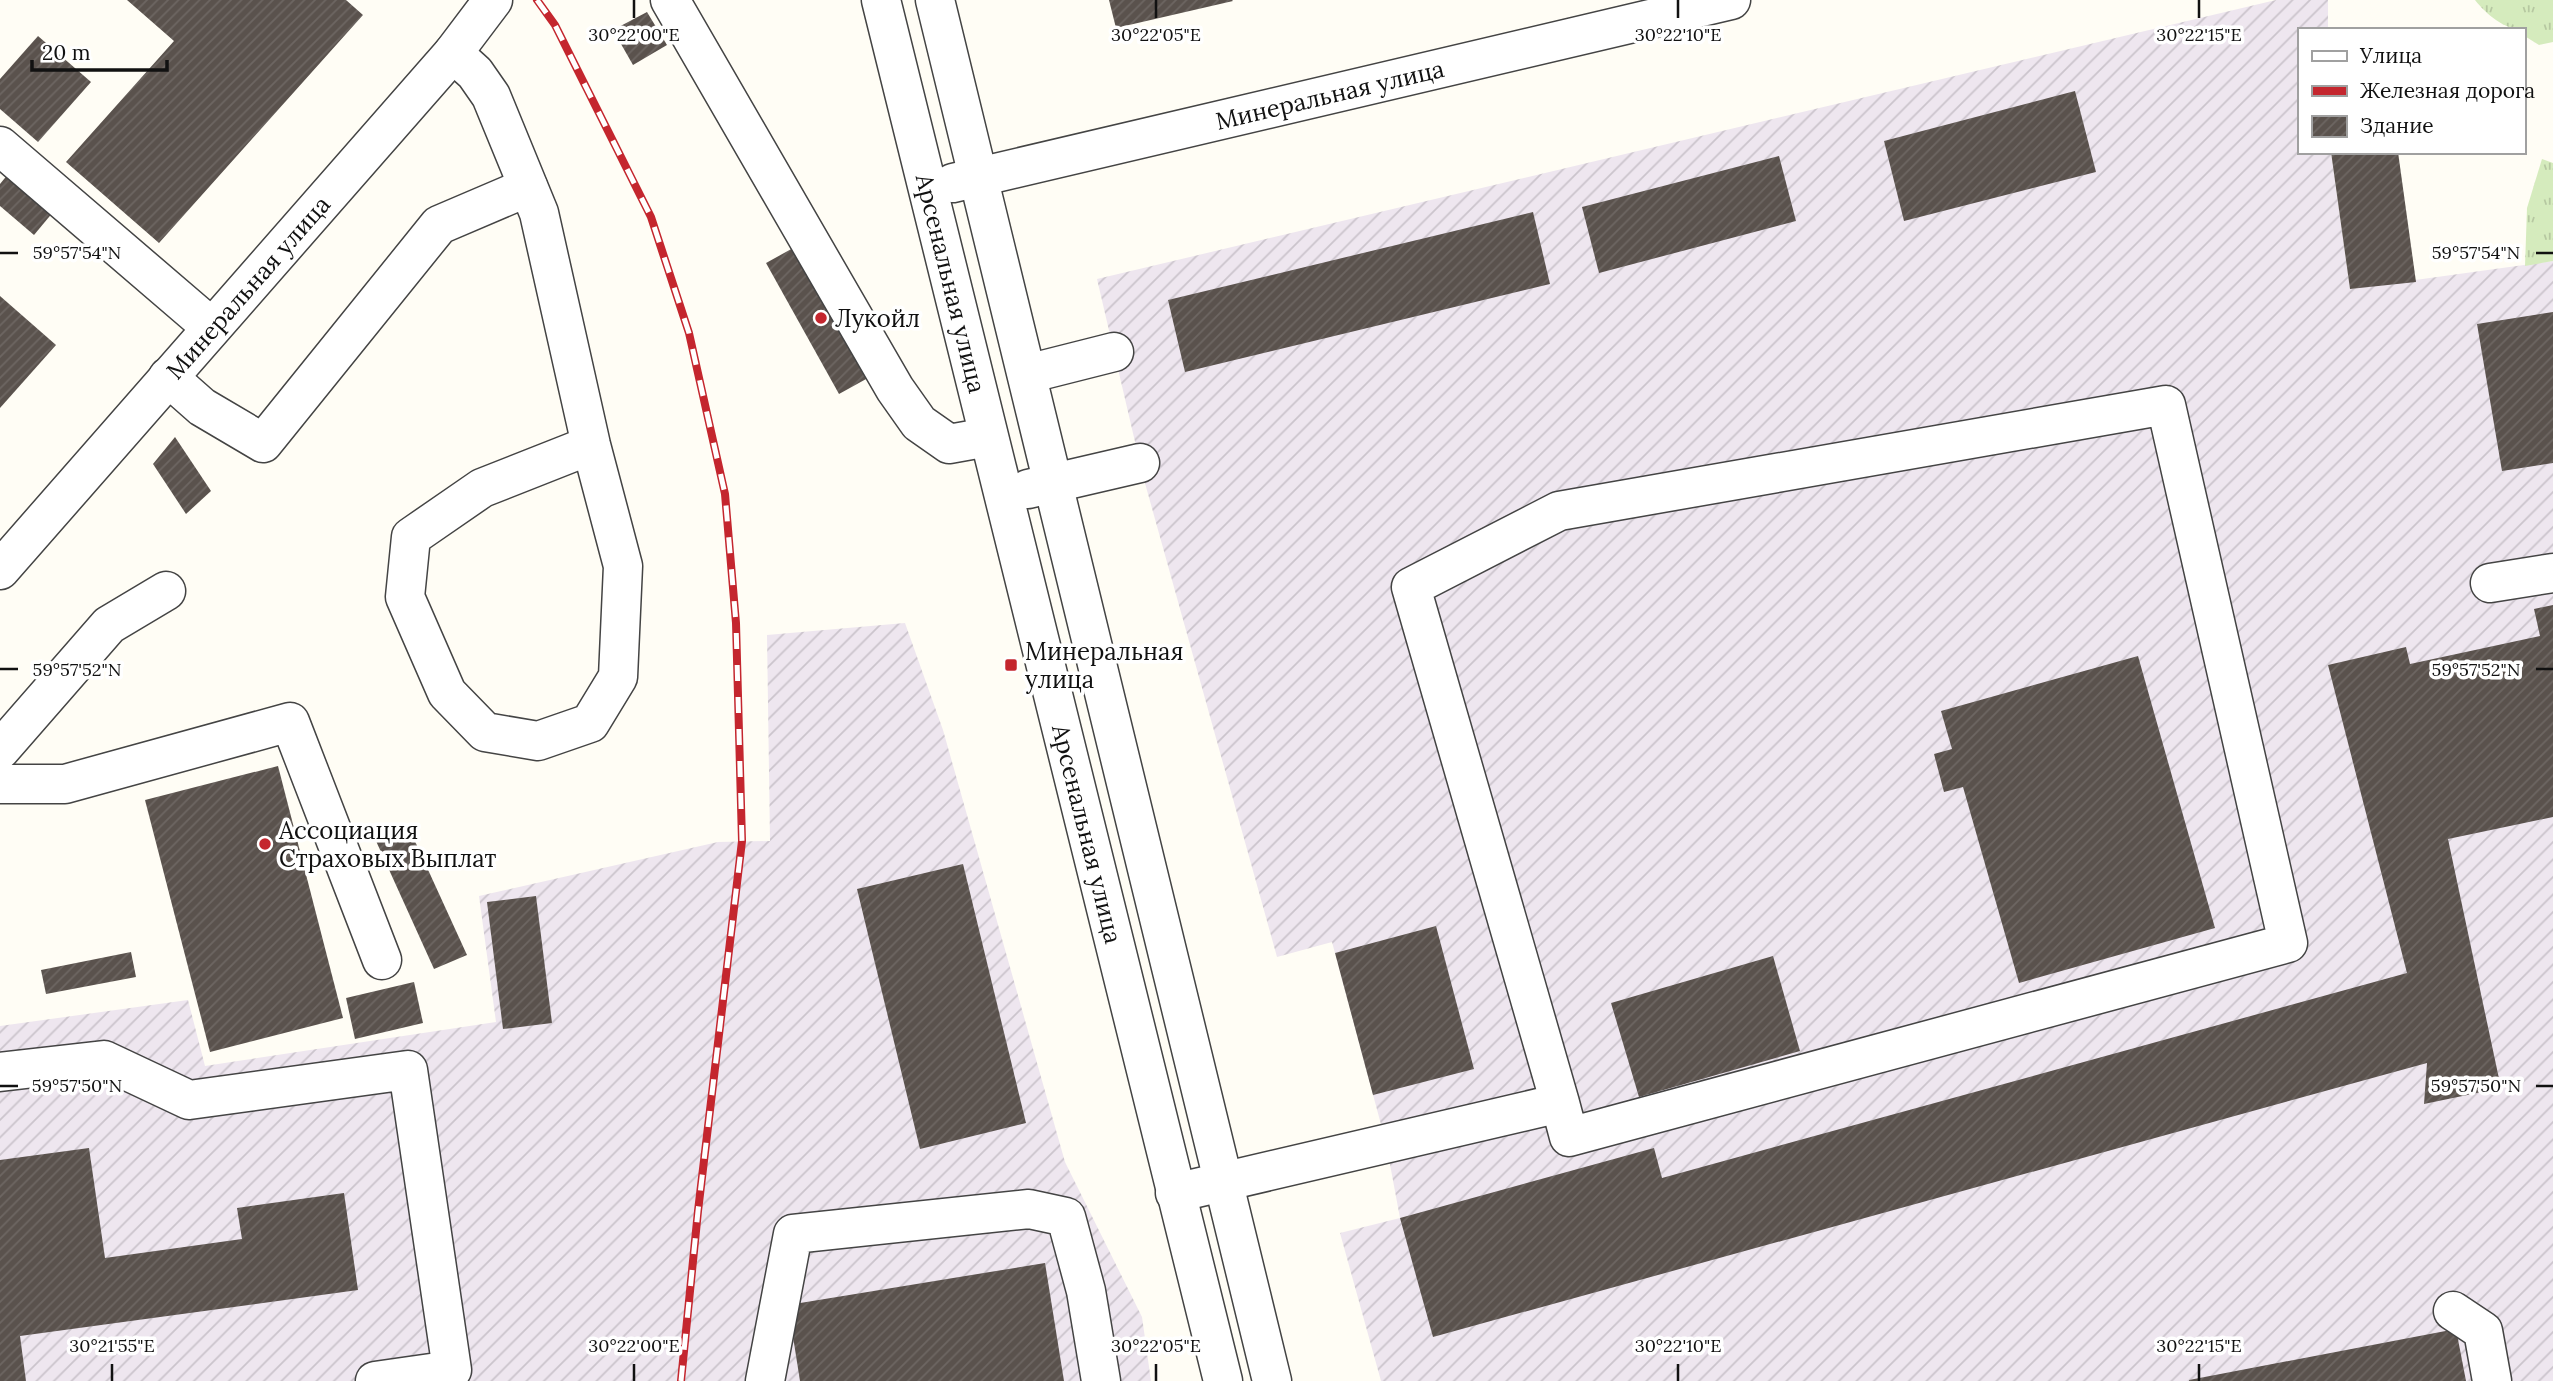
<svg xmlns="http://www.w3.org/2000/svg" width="2553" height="1381" font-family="Lora,serif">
	<defs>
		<pattern id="industrial-furrows" width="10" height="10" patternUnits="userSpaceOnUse" patternTransform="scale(1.75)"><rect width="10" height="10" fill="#eee6ef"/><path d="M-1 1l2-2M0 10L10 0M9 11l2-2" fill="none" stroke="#cbc4cc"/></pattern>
		<pattern id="grass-tufts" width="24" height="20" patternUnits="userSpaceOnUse" patternTransform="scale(1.75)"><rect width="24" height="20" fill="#d5ebbd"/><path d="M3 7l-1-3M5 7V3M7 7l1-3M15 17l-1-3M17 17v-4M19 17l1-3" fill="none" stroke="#b6c8a1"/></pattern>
		<pattern id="building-hatch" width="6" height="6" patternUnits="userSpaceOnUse" patternTransform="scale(1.75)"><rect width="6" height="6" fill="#5a524d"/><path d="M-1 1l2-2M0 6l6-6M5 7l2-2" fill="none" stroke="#6d6662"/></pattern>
	</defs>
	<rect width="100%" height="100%" fill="#fffdf5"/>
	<!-- industrial -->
	<g fill="url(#industrial-furrows)">
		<path d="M 2276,0 L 2328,0 L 2328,30 L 2299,30 L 2299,152 L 2331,152 L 2350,289 L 2553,261 L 2553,1381 L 1381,1381 L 1340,1233 L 1400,1218 L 1386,1143 L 1332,942 L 1277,957 L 1143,476 L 1097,279 Z"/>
		<path d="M 905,623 L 943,730 L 1065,1162 L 1142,1317 L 1151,1381 L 0,1381 L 0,1026 L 188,1000 L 205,1066 L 496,1022 L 479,896 L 718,842 L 770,841 L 767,635 Z"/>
	</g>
	<!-- grass -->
	<g fill="url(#grass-tufts)">
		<path d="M 2475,0 L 2553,0 L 2553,42 L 2539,45 L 2523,35 L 2523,30 C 2505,30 2486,14 2475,0 Z"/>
		<path d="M 2542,159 L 2553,163 L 2553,261 L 2525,266 L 2527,208 Z"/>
	</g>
	<!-- building -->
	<g fill="url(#building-hatch)">
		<path d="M 127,0 L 346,0 L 363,15 L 159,243 L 66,162 L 174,41 Z"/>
		<path d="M 1109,0 L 1232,0 L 1233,1 L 1116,28 Z"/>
		<path d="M 647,12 L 667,45 L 633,65 L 613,30 Z"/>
		<path d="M 38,36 L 91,82 L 38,142 L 0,109 L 0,79 Z"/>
		<path d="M 2075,91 L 2096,172 L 1904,221 L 1884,141 Z"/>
		<path d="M 2331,152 L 2398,152 L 2416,282 L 2350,289 Z"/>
		<path d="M 1779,156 L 1796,221 L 1599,273 L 1582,207 Z"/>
		<path d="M 9,173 L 54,211 L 34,235 L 0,206 L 0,184 Z"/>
		<path d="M 1533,212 L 1550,284 L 1185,372 L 1168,300 Z"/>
		<path d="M 804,242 L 877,373 L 839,394 L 766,263 Z"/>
		<path d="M 0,296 L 56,345 L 0,408 Z"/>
		<path d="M 2553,312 L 2553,463 L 2502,471 L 2477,324 Z"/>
		<path d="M 175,437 L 211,491 L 186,514 L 153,464 Z"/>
		<path d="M 2553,605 L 2553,817 L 2448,839 L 2501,1088 L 2424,1104 L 2427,1063 L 1433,1337 L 1400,1218 L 1654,1148 L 1662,1178 L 2407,973 L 2328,665 L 2406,647 L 2410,664 L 2540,636 L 2534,609 Z"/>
		<path d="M 2138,656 L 2215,928 L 2019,983 L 1963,787 L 1944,792 L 1934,754 L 1952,749 L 1941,711 Z"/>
		<path d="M 278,766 L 343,1018 L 210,1052 L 145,800 Z"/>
		<path d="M 408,826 L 467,955 L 434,969 L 376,841 Z"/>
		<path d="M 963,864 L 1026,1123 L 920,1149 L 857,889 Z"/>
		<path d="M 536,896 L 552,1023 L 503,1029 L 487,902 Z"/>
		<path d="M 1436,926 L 1474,1069 L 1373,1095 L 1335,953 Z"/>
		<path d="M 131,952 L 136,977 L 46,994 L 41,970 Z"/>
		<path d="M 1773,956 L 1800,1051 L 1639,1097 L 1611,1003 Z"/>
		<path d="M 414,982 L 423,1023 L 355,1039 L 346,998 Z"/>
		<path d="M 89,1148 L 105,1258 L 242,1239 L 237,1208 L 344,1193 L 358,1290 L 20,1336 L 26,1381 L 0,1381 L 0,1160 Z"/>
		<path d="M 1045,1263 L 1064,1381 L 800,1381 L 788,1305 Z"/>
		<path d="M 2456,1329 L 2466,1381 L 2189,1381 L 2189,1380 Z"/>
	</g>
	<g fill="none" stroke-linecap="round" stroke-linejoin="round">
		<!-- minor casing -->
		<g stroke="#444" stroke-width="41">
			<g id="minor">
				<path d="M 670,0 L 895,389 L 919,423 L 949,444 L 988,437"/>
				<path id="s1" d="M 881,0 L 1223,1381"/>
				<path d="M 935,0 L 1272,1381"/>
				<path d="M 453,53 L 475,73 L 491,96 L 539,213 L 591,445 L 623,566 L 618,677 L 590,723 L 538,741 L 485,732 L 447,693 L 405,597 L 411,537 L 482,488 L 591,445"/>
				<path d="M 0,146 L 211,327"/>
				<path id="s2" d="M 953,183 L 1731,0"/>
				<path d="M 1027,374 L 1114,352"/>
				<path d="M 168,377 L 202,407 L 263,443 L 439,225 L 528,187"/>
				<path d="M 1028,489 L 1140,463"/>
				<path id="s3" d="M 0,570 L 453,53 L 493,0"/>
				<path d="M 2490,583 L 2553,573"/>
				<path d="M 0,750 L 109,625 L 166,591"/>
				<path d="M 0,784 L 65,784 L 290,722 L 382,960"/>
				<path d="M 0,1072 L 104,1060 L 189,1100 L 408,1070 L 452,1370 L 375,1381"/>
				<path d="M 1175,1193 L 1560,1103 L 1411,587 L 1559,511 L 2166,405 L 2288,943 L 1569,1137 L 1560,1103"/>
				<path d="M 2453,1311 L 2483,1331 L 2492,1381"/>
				<path d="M 765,1381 L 793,1234 L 1029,1209 L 1066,1217 L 1086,1291 L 1101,1381"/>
			</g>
		</g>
		<!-- minor -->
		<use href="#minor" stroke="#fff" stroke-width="38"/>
		<!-- rail casing -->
		<g stroke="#c4262e" stroke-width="8">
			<path id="rail" d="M 537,0 L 555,25 L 651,217 L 689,333 L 725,494 L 736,623 L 742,841 L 698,1211 L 681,1381"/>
		</g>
		<!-- rail -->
		<use href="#rail" stroke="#fff" stroke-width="5" stroke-dasharray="16" stroke-linecap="butt"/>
	</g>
	<!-- ticks -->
	<path fill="none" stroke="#111" stroke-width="2.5" d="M 634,0 L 634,18M 1156,0 L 1156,18M 1678,0 L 1678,18M 2199,0 L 2199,18M 0,253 L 18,253M 2536,253 L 2553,253M 0,669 L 18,669M 2536,669 L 2553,669M 0,1086 L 18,1086M 2536,1086 L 2553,1086M 112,1364 L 112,1381M 634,1364 L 634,1381M 1156,1364 L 1156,1381M 1678,1364 L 1678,1381M 2199,1364 L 2199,1381"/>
	<!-- markers -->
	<g fill="#c4262e" stroke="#fff" stroke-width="2.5">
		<circle cx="821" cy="318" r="7"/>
		<rect x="1004" y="658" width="14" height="14" rx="3.5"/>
		<circle cx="265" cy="844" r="7"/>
	</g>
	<g text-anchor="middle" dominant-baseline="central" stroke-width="7" stroke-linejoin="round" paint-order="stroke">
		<!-- street labels -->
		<g font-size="24" fill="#111" stroke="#fff">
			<text stroke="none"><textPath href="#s2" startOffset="387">Минеральная улица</textPath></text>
			<text stroke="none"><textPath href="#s1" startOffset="292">Арсенальная улица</textPath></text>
			<text stroke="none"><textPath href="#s3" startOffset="376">Минеральная улица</textPath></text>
			<text stroke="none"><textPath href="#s1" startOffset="859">Арсенальная улица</textPath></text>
		</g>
		<!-- poi labels -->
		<g font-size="24" fill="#111" stroke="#fff" text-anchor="start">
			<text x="835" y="318">Лукойл</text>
			<text x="1025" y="651">Минеральная<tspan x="1025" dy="28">улица</tspan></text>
			<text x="279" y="830">Ассоциация<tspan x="279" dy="28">Страховых Выплат</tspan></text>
		</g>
	</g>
	<g font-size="18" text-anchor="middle" fill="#111" stroke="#fff" stroke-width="7" stroke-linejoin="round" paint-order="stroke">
		<text x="634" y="41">30°22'00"E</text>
		<text x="1156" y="41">30°22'05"E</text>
		<text x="1678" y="41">30°22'10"E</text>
		<text x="2199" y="41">30°22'15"E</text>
		<text x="77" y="259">59°57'54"N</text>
		<text x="2476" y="259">59°57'54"N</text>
		<text x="77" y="676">59°57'52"N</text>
		<text x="2476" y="676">59°57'52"N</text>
		<text x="77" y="1092">59°57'50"N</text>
		<text x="2476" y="1092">59°57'50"N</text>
		<text x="112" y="1352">30°21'55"E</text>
		<text x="634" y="1352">30°22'00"E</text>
		<text x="1156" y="1352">30°22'05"E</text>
		<text x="1678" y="1352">30°22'10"E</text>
		<text x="2199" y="1352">30°22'15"E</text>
	</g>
	<!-- legend -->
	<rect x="2298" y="28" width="228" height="126" fill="#ffffff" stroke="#a0a0a0" stroke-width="2"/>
	<rect x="2312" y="51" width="35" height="10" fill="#ffffff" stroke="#a0a0a0" stroke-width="2"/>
	<text x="2360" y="63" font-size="21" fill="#111111">Улица</text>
	<rect x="2312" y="86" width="35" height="10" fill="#c4262e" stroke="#a0a0a0" stroke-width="2"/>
	<text x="2360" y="98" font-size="21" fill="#111111">Железная дорога</text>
	<rect x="2312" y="116" width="35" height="21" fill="url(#building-hatch)" stroke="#a0a0a0" stroke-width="2"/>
	<text x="2360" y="133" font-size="21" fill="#111111">Здание</text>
	<!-- scale -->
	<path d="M32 60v10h135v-10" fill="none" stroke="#111111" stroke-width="3.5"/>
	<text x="42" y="60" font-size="21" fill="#111111" stroke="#ffffff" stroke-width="5" paint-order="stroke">20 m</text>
</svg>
